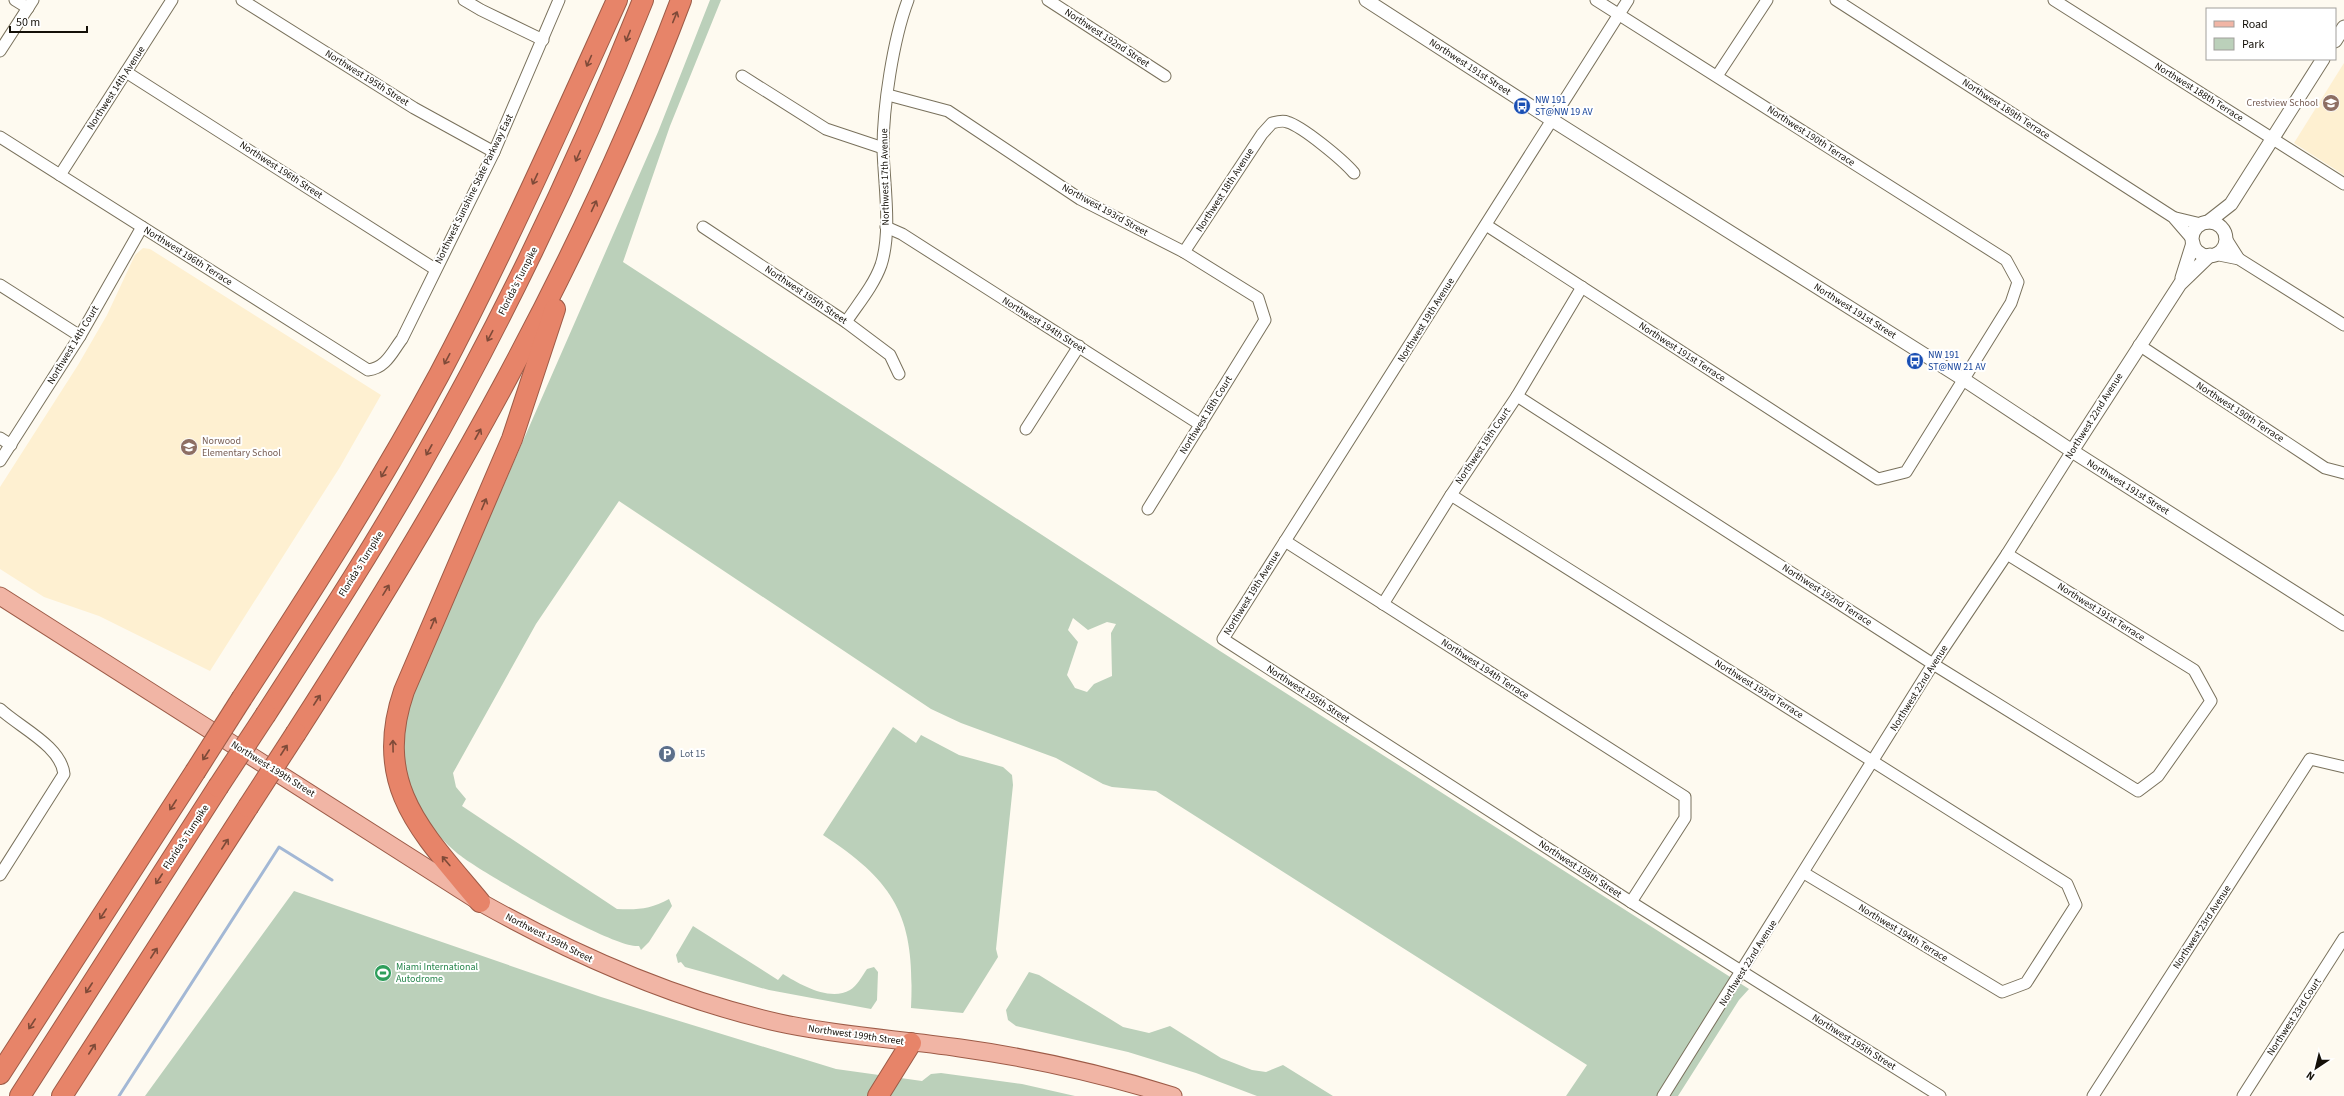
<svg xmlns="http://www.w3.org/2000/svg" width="2344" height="1096" font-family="'Source Sans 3',sans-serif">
	<rect width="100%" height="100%" fill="#fefaf0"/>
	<!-- built -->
	<g fill="#fef0d1">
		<path d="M 2344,63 L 2344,175 L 2294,143 Z"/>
		<path d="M 143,248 L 150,249 L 381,395 L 340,467 L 210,671 L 99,616 L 44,597 L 0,569 L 0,487 L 78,365 L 107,315 L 135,255 Z"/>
	</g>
	<!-- green -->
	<g fill="#bbd0ba" fill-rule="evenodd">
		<path d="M 710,0 L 721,0 L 670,126 L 623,262 L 1220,651 L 1749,989 L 1739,1000 L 1678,1096 L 1566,1096 L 1587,1065 L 1156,791 L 1112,787 L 1103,784 L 1056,758 L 961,723 L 931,709 L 619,501 L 536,624 L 453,773 L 456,787 L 466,799 L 462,806 L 617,909 C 638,910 651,909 669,899 L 672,906 L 649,942 L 641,950 L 639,946 C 615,949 484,874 461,856 C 447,846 417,814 411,799 C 408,791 400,750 401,742 C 403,726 409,710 412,695 L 658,132 ZM 1073,618 L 1088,630 L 1107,622 L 1116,624 L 1111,633 L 1112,676 L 1094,684 L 1087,692 L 1075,688 L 1067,675 L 1078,642 L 1068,630 Z"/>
		<path d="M 893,727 L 916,743 L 921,735 L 959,755 L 1003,767 L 1012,775 L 1013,785 L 996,949 L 998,957 L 963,1013 L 911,1008 C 915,919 898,884 823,835 Z"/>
		<path d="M 294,891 L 601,997 L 836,1069 L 922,1081 L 931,1074 L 941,1073 L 1022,1084 L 1075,1096 L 145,1096 Z"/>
		<path d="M 693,926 L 778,980 L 783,974 C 799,984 830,1002 850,990 C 857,986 862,976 867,969 L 874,967 L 878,972 L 877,1000 L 871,1009 L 769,990 L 685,967 L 681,962 L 678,963 L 676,955 Z"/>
		<path d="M 1029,972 L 1039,975 L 1123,1027 L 1149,1033 L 1170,1026 L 1221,1058 L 1252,1070 L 1266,1072 L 1283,1065 L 1333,1096 L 1257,1096 L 1196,1073 L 1128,1052 L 1016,1026 L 1008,1020 L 1006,1010 Z"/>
	</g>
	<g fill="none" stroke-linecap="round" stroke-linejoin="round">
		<!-- stream -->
		<path stroke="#a3b8d5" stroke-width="3" d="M 119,1096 L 279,847 L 332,880"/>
		<!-- minor casing -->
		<g stroke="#79715c" stroke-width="13">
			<g id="minor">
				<path d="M 15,0 L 28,8"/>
				<path d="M 242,0 L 414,108 L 494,152"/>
				<path d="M 464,0 L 481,10 L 543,40"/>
				<path d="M 1048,0 L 1165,76"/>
				<path d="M 1628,0 L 1223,639 L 1631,902 L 1940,1096"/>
				<path d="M 1836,0 L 2173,217 L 2192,239"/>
				<path d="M 2054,0 L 2344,184"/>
				<path d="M 0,51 L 33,0"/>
				<path d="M 126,72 L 435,269"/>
				<path d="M 742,76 L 826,129 L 883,148"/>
				<path d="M 1717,76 L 1767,0"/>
				<path d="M 888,95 L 948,111 L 1080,199 L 1184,252 L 1258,298 L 1265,320 L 1148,509"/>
				<path d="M 0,137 L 368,370 C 386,368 392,352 402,339 L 494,152 L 559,0"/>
				<path d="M 60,175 L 172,0"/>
				<path d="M 2176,218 L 2201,224"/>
				<path d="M 1486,225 L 1878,479 L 1906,472 L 2011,303 L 2018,282 L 2006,260 L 1596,0"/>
				<path d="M 703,227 L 846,322 L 890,355 L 899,374"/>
				<path d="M 886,227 L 902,234 L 1201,425"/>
				<path d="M 2225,237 L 2239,259"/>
				<path d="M 1184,252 L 1262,134 L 1272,123 C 1276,122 1283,120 1287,122 C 1302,126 1343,160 1354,173"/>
				<path d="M 2214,254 L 2239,259 L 2344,325"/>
				<path d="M 0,285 L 80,336"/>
				<path d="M 846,322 C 858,304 874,285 881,265 C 892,231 884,185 883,149 C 883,107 893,40 908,0"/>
				<path d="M 2139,345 L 2325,468 L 2344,473"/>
				<path d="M 1517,396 L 1933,664 L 2138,791 L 2158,776 L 2211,701 L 2194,670 L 2007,554"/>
				<path d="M 1026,429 L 1079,346"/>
				<path d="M 0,438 L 11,445"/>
				<path d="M 0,461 L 80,336 L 142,227"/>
				<path d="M 1451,495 L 2067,884 L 2076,905 L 2026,983 L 2002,992 L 1804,873"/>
				<path d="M 1285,541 L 1685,797 L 1685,818 L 1631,902"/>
				<path d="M 1383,604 L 1451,495 L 1517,396 L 1582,287"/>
				<path d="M 0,709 C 19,727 61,746 64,774 L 0,875"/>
				<path d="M 1663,1096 L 1933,664 L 2007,554 L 2072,451"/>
				<path d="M 2093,1096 L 2310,759 L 2344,767"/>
				<path d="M 2243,1096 L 2344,938"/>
			</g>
		</g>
		<!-- tertiary casing -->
		<g stroke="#79715c" stroke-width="15">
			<g id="tertiary">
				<path d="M 1366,0 L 1552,120 L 1963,379 L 2072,451 L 2344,624"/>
				<path d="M 2335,41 L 2344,27"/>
				<path d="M 2208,222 L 2231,204 L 2323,59"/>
				<circle cx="2209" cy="239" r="17"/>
				<path d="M 2182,278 L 2193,243"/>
				<path d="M 2072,451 L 2180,284 L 2210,255"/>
			</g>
		</g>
		<!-- primary casing -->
		<g stroke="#9d5b47" stroke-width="19">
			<path id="primary" d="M 0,596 L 480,902 C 574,955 673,999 780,1023 C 839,1036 900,1039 960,1048 C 1032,1058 1103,1074 1173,1096"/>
		</g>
		<!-- motorway casing -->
		<g stroke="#9d5b47" stroke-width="22">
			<g id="motorway">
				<path d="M 242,698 C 311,592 379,486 439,375 C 504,252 560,126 617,0"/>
				<path d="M 266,714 C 318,633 371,552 418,469 C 504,318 579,161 643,0"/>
				<path d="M 296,733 C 446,500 583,260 681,0"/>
				<path d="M 480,902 C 424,834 371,787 404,691 L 512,439 L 555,309"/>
				<path d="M 0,1074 L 195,772"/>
				<path d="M 20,1096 L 218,787"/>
				<path d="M 62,1096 L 248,807"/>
				<path d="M 878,1096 L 911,1043"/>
			</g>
		</g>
		<!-- minor -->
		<use href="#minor" stroke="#fff" stroke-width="11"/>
		<!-- tertiary -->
		<use href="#tertiary" stroke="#fff" stroke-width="13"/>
		<!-- primary -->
		<use href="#primary" stroke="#f1b5a5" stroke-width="17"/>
		<!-- motorway -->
		<use href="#motorway" stroke="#e78469" stroke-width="20"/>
		<!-- motorway-bridge casing -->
		<g stroke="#9d5b47" stroke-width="22" stroke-linecap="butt">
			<g id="motorway-bridge">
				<path d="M 195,772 L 242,698"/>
				<path d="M 218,787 L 266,714"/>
				<path d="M 248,807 L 296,733"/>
			</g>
		</g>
		<!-- motorway-bridge -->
		<use href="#motorway-bridge" stroke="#e78469" stroke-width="20"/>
	</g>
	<!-- one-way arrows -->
	<defs><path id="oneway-shaft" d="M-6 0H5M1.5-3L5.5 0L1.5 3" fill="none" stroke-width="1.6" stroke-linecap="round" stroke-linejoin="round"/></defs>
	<g stroke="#7e4a38">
		<use href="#oneway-shaft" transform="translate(675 17) rotate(-68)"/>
		<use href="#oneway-shaft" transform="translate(628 36) rotate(112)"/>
		<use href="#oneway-shaft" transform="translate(589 61) rotate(114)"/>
		<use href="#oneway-shaft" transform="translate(578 156) rotate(114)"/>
		<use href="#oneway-shaft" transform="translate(535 179) rotate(115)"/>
		<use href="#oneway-shaft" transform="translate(594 206) rotate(-65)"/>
		<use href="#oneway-shaft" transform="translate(490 336) rotate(118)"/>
		<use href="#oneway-shaft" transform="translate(447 359) rotate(118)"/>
		<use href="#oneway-shaft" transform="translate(478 434) rotate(-61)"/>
		<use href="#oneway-shaft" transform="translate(429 450) rotate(119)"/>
		<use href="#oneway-shaft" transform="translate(384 472) rotate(120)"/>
		<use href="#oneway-shaft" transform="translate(484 504) rotate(-67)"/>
		<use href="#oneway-shaft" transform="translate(386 590) rotate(-58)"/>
		<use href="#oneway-shaft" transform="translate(433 623) rotate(-67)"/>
		<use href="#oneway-shaft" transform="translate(317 700) rotate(-57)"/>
		<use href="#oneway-shaft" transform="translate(393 746) rotate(-91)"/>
		<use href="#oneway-shaft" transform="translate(284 750) rotate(-57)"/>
		<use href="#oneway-shaft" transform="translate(206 755) rotate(123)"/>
		<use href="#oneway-shaft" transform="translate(173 805) rotate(123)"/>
		<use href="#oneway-shaft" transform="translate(225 844) rotate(-57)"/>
		<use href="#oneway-shaft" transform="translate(446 861) rotate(-130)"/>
		<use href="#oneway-shaft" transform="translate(159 879) rotate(123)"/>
		<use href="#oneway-shaft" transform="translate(103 914) rotate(123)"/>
		<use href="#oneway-shaft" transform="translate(154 953) rotate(-57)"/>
		<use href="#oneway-shaft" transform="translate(89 988) rotate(123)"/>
		<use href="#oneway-shaft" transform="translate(32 1024) rotate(123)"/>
		<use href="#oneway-shaft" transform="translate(92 1049) rotate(-57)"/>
	</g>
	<!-- icons -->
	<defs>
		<g id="school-disc" transform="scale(0.9)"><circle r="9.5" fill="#8d6e63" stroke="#fff"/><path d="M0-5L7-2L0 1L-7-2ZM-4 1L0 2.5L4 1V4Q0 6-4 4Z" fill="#fff"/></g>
		<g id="bus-disc" transform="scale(0.9)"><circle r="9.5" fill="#1a4fb4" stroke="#fff"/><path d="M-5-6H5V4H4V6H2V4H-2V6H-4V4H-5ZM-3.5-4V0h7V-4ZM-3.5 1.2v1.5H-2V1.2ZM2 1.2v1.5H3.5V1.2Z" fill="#fff"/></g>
		<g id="parking-disc" transform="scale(0.9)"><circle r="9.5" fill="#5c6f8a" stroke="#fff"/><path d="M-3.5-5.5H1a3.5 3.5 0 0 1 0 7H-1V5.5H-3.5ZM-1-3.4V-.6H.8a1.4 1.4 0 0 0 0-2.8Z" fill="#fff"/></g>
		<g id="stadium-disc" transform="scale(0.9)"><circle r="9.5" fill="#2e9e5b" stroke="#fff"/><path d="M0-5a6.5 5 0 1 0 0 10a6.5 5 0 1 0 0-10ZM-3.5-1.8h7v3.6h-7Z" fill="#fff"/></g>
	</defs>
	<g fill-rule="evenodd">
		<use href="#school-disc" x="2331" y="103"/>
		<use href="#bus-disc" x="1522" y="106"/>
		<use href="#bus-disc" x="1915" y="361"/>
		<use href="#school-disc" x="189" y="447"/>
		<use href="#parking-disc" x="667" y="754"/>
		<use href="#stadium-disc" x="383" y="973"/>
	</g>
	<g text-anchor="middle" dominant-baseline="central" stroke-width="4" stroke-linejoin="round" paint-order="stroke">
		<!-- street labels -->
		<g font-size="10" fill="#141008" stroke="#fff">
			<text transform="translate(1107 38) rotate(33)">Northwest 192nd Street</text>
			<text transform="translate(1470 67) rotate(33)">Northwest 191st Street</text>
			<text transform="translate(367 78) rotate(32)">Northwest 195th Street</text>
			<text transform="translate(116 88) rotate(-57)">Northwest 14th Avenue</text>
			<text transform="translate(2199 92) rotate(32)">Northwest 188th Terrace</text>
			<text transform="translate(2006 109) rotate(33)">Northwest 189th Terrace</text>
			<text transform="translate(1811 136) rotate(33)">Northwest 190th Terrace</text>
			<text transform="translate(281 170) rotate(33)">Northwest 196th Street</text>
			<text transform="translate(885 177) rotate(-91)">Northwest 17th Avenue</text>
			<text transform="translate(474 189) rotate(-64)">Northwest Sunshine State Parkway East</text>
			<text transform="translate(1225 190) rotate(-57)">Northwest 18th Avenue</text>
			<text transform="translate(1105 210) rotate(29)">Northwest 193rd Street</text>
			<text transform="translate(188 256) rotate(32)">Northwest 196th Terrace</text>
			<text transform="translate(518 281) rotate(-63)">Florida's Turnpike</text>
			<text transform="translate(806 295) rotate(34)">Northwest 195th Street</text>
			<text transform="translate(1855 311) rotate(32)">Northwest 191st Street</text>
			<text transform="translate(1426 320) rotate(-58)">Northwest 19th Avenue</text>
			<text transform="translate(1044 325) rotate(32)">Northwest 194th Street</text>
			<text transform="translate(73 345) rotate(-59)">Northwest 14th Court</text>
			<text transform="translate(1682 352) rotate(33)">Northwest 191st Terrace</text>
			<text transform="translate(2240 412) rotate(33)">Northwest 190th Terrace</text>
			<text transform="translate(1206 415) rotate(-58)">Northwest 18th Court</text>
			<text transform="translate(2094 416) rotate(-58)">Northwest 22nd Avenue</text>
			<text transform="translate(1483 446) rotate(-56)">Northwest 19th Court</text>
			<text transform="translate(2128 487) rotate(32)">Northwest 191st Street</text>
			<text transform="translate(361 564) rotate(-58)">Florida's Turnpike</text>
			<text transform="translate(1252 593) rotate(-58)">Northwest 19th Avenue</text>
			<text transform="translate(1827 595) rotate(33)">Northwest 192nd Terrace</text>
			<text transform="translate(2101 612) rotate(32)">Northwest 191st Terrace</text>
			<text transform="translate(1485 669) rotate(33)">Northwest 194th Terrace</text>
			<text transform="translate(1919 688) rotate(-58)">Northwest 22nd Avenue</text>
			<text transform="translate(1759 689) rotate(32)">Northwest 193rd Terrace</text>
			<text transform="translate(1308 694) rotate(33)">Northwest 195th Street</text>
			<text transform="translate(273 769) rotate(32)">Northwest 199th Street</text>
			<text transform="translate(186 837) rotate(-57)">Florida's Turnpike</text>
			<text transform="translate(1580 869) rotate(33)">Northwest 195th Street</text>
			<text transform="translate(2202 927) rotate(-57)">Northwest 23rd Avenue</text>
			<text transform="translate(1903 933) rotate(31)">Northwest 194th Terrace</text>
			<text transform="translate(549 938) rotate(27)">Northwest 199th Street</text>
			<text transform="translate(1748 963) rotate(-58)">Northwest 22nd Avenue</text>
			<text transform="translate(2294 1017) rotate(-57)">Northwest 23rd Court</text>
			<text transform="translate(856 1035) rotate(8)">Northwest 199th Street</text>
			<text transform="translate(1854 1042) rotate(32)">Northwest 195th Street</text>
		</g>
		<!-- transit labels -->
		<g font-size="10" fill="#164399" stroke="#fff" text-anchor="start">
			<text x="1535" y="100">NW 191<tspan x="1535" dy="12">ST@NW 19 AV</tspan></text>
			<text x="1928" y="355">NW 191<tspan x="1928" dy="12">ST@NW 21 AV</tspan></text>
		</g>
		<!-- education labels -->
		<g font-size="10" fill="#785e54" stroke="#fff" text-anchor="end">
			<text x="2318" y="103">Crestview School</text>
			<text x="202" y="441" text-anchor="start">Norwood<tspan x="202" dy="12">Elementary School</tspan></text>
		</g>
		<!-- service labels -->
		<g font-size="10" fill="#4e5e75" stroke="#fff" text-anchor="start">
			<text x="680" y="754">Lot 15</text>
		</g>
		<!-- leisure labels -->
		<g font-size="10" fill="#27864d" stroke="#fff" text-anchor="start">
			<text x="396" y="967">Miami International<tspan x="396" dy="12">Autodrome</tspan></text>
		</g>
	</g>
	<!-- legend -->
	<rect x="2206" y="8" width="130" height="52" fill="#ffffff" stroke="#a19f9c"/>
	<rect x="2214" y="21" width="20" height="6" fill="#f1b5a5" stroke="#a19f9c"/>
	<text x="2242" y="28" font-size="12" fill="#141008">Road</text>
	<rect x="2214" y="38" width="20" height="12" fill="#bbd0ba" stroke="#a19f9c"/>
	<text x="2242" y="48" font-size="12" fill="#141008">Park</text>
	<!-- north arrow -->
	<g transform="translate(2316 1068) rotate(215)" stroke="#ffffff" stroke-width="3" paint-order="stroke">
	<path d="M0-3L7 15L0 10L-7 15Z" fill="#141008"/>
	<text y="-6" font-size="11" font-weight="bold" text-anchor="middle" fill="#141008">N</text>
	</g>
	<!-- scale -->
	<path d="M10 26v6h77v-6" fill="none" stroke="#141008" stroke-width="2"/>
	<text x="16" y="26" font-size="12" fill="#141008" stroke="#ffffff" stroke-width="3" paint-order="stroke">50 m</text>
</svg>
